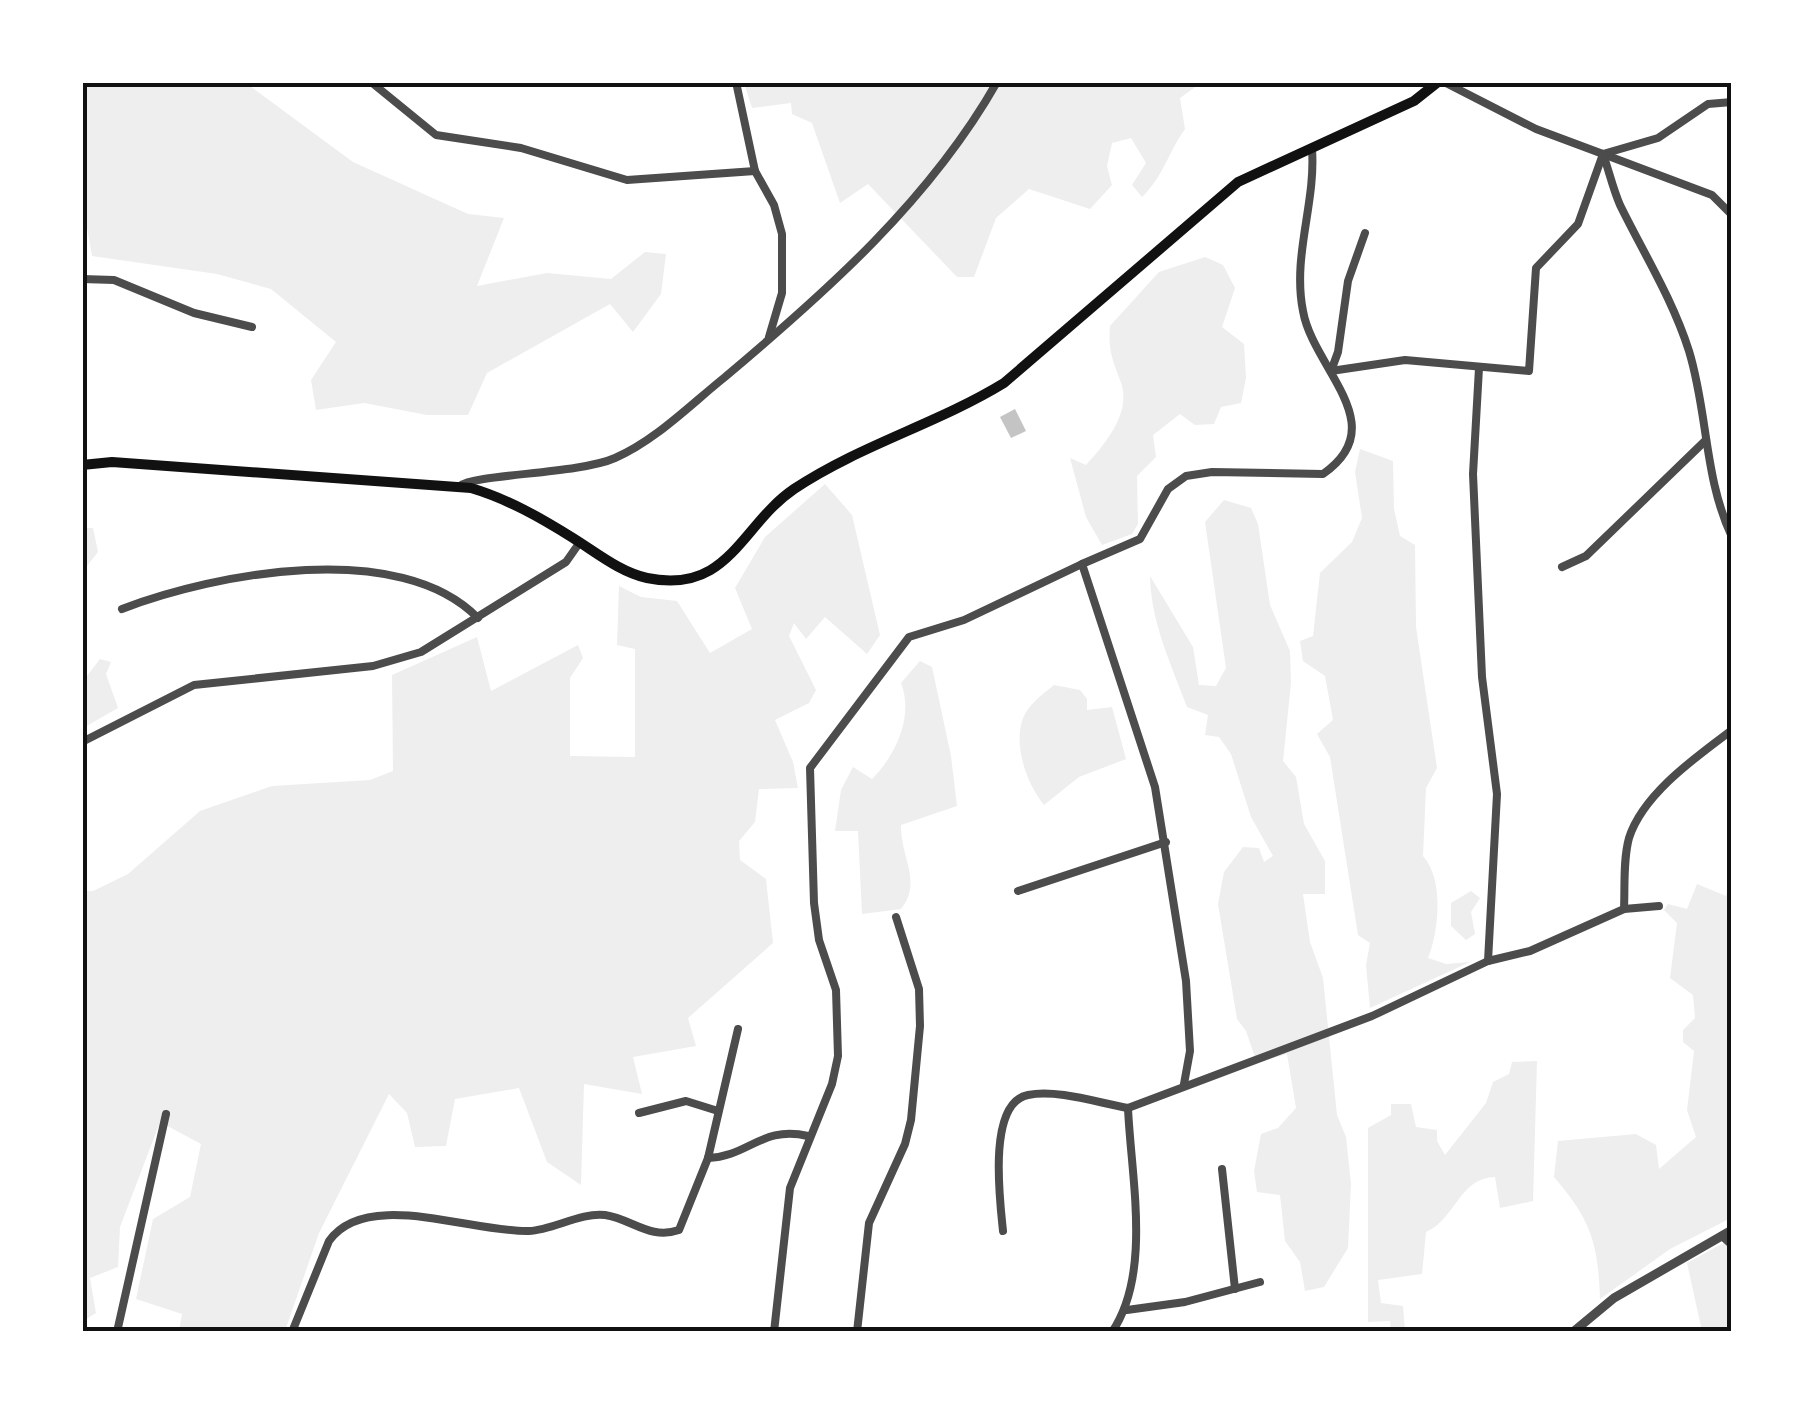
<svg xmlns="http://www.w3.org/2000/svg" width="1814" height="1414" font-family="'Archivo Narrow',sans-serif">
	<rect width="100%" height="100%" fill="#fff"/>
	<!-- green -->
	<g fill="#eee">
		<path d="M 82,83 L 246,83 L 353,162 L 468,214 L 504,218 L 477,286 L 547,273 L 611,279 L 645,252 L 666,254 L 661,294 L 633,332 L 610,304 L 487,373 L 468,415 L 427,415 L 364,403 L 316,410 L 311,380 L 336,342 L 271,289 L 217,274 L 92,256 L 83,205 Z"/>
		<path d="M 744,83 L 1201,83 L 1180,98 L 1185,129 C 1168,153 1163,177 1142,197 L 1132,185 L 1146,163 L 1131,138 L 1112,143 L 1107,166 L 1112,185 L 1090,209 L 1029,189 L 996,218 L 974,277 L 957,277 L 868,184 L 840,203 L 812,123 L 792,114 L 791,103 L 752,108 Z"/>
		<path d="M 1205,257 L 1223,265 L 1235,288 L 1222,327 L 1244,344 L 1246,378 L 1241,403 L 1221,407 L 1214,424 L 1195,425 L 1180,414 L 1153,435 L 1156,457 L 1137,476 L 1138,524 L 1132,534 L 1102,545 L 1086,517 L 1070,458 L 1086,465 C 1106,443 1133,411 1120,380 C 1112,359 1108,349 1110,326 L 1159,272 Z"/>
		<path d="M 1360,449 L 1393,461 L 1394,509 L 1400,536 L 1415,545 L 1416,627 L 1437,768 L 1426,788 L 1423,856 C 1444,879 1439,931 1428,958 L 1446,964 L 1470,962 L 1370,1008 L 1366,965 L 1370,943 L 1358,935 L 1330,757 L 1317,734 L 1333,720 L 1325,676 L 1303,661 L 1300,641 L 1313,636 L 1320,573 L 1352,542 L 1362,518 L 1355,472 Z"/>
		<path d="M 825,484 L 852,515 L 880,635 L 867,654 L 825,617 L 806,639 L 794,623 L 789,636 L 816,690 L 809,703 L 775,720 L 793,762 L 798,788 L 759,789 L 755,822 L 739,841 L 740,860 L 766,879 L 773,943 L 688,1018 L 696,1046 L 633,1057 L 642,1094 L 584,1084 L 581,1185 L 547,1162 L 519,1088 L 455,1099 L 446,1146 L 415,1147 L 407,1113 L 389,1094 L 319,1233 L 285,1331 L 179,1331 L 182,1314 L 136,1299 L 153,1219 L 190,1197 L 201,1144 L 160,1122 L 120,1227 L 118,1267 L 90,1278 L 96,1313 L 83,1321 L 83,891 L 93,891 L 128,874 L 200,811 L 272,786 L 370,780 L 393,771 L 392,675 L 477,637 L 491,691 L 578,645 L 583,658 L 570,678 L 570,756 L 635,757 L 635,649 L 617,645 L 619,586 L 641,597 L 677,601 L 710,653 L 752,629 L 735,588 L 765,537 Z"/>
		<path d="M 1224,500 L 1251,508 L 1258,524 L 1270,605 L 1290,651 L 1291,683 L 1283,761 L 1296,777 L 1304,824 L 1325,861 L 1325,894 L 1303,894 L 1310,942 L 1323,978 L 1337,1115 L 1346,1137 L 1351,1184 L 1348,1248 L 1324,1287 L 1305,1291 L 1300,1262 L 1285,1241 L 1280,1195 L 1257,1192 L 1254,1171 L 1261,1134 L 1278,1128 L 1296,1108 L 1287,1054 L 1257,1063 L 1246,1031 L 1237,1019 L 1218,904 L 1224,872 L 1243,847 L 1259,848 L 1264,862 L 1273,856 L 1251,817 L 1231,754 L 1219,737 L 1205,735 L 1208,715 L 1187,707 C 1171,664 1151,623 1150,576 L 1193,647 L 1199,685 L 1216,686 L 1226,668 L 1205,522 Z"/>
		<path d="M 83,528 L 93,528 L 98,552 L 83,571 Z"/>
		<path d="M 100,659 L 111,662 L 106,674 L 118,708 L 83,728 L 83,671 L 87,676 Z"/>
		<path d="M 920,661 L 932,667 L 951,756 L 957,806 L 901,825 C 900,857 923,881 901,909 L 862,914 L 858,831 L 835,831 L 841,790 L 853,767 L 872,779 C 896,755 914,716 901,683 Z"/>
		<path d="M 1054,685 L 1080,690 L 1087,699 L 1087,710 L 1112,707 L 1126,759 L 1079,777 L 1044,805 C 1027,784 1014,748 1022,721 C 1027,705 1042,695 1054,685 Z"/>
		<path d="M 1731,877 L 1731,1218 L 1670,1249 L 1600,1299 C 1598,1242 1591,1220 1554,1177 L 1558,1141 L 1636,1134 L 1656,1145 L 1659,1169 L 1696,1137 L 1687,1110 L 1694,1051 L 1683,1042 L 1683,1030 L 1695,1018 L 1693,995 L 1670,978 L 1677,923 L 1664,910 L 1668,904 L 1687,909 L 1697,884 L 1726,896 Z"/>
		<path d="M 1471,891 L 1480,898 L 1471,912 L 1475,934 L 1466,940 L 1451,926 L 1451,903 Z"/>
		<path d="M 1537,1061 L 1533,1201 L 1500,1208 L 1495,1177 C 1460,1177 1454,1221 1426,1232 L 1422,1274 L 1378,1280 L 1381,1303 L 1403,1306 L 1405,1331 L 1391,1331 L 1390,1321 L 1368,1322 L 1368,1128 L 1391,1115 L 1391,1104 L 1411,1104 L 1416,1127 L 1437,1130 L 1437,1141 L 1445,1155 L 1486,1103 L 1493,1082 L 1509,1074 L 1512,1062 Z"/>
		<path d="M 1731,1239 L 1731,1331 L 1702,1331 L 1687,1263 Z"/>
	</g>
	<!-- building -->
	<path fill="#c4c4c4" d="M 1015,409 L 1026,431 L 1011,438 L 1000,417 Z"/>
	<g fill="none" stroke-linecap="round" stroke-linejoin="round">
		<!-- minor -->
		<g stroke="#4c4c4c" stroke-width="8">
			<path d="M 371,82 L 436,135 L 521,148 L 627,180 L 755,171"/>
			<path d="M 736,82 L 755,171 L 774,205 L 782,234 L 782,293 L 769,337"/>
			<path d="M 1444,82 L 1536,129 L 1603,154 C 1609,171 1613,189 1620,205 C 1644,254 1672,298 1689,351 C 1708,413 1704,478 1732,537"/>
			<path d="M 1603,154 L 1712,195 L 1732,215"/>
			<path d="M 1603,154 L 1658,138 L 1708,104 L 1732,102"/>
			<path d="M 82,279 L 114,280 L 194,313 L 252,327"/>
			<path d="M 1479,368 L 1473,474 L 1482,677 L 1497,794 L 1488,961"/>
			<path d="M 1331,371 L 1405,360 L 1529,371 L 1536,268 L 1578,224 L 1603,154"/>
			<path d="M 1331,371 L 1338,352 L 1348,281 L 1365,233"/>
			<path d="M 460,486 C 474,474 579,474 615,458 C 656,440 690,405 725,377 C 827,291 930,200 997,82"/>
			<path d="M 1562,567 L 1586,556 L 1706,440"/>
			<path d="M 122,609 C 216,573 400,538 478,618"/>
			<path d="M 82,742 L 194,685 L 373,666 L 421,652 L 566,562 L 580,542"/>
			<path d="M 1018,891 L 1166,842"/>
			<path d="M 1624,909 L 1659,906"/>
			<path d="M 1184,1084 L 1190,1051 L 1186,981 L 1155,787 L 1082,564 L 1140,539 L 1168,489 L 1186,476 L 1212,472 L 1323,474 C 1394,425 1313,369 1303,311 C 1292,256 1316,203 1312,149"/>
			<path d="M 639,1113 L 686,1101 L 718,1111"/>
			<path d="M 708,1158 C 748,1157 762,1125 808,1136"/>
			<path d="M 1222,1169 L 1235,1289"/>
			<path d="M 1003,1231 C 1000,1201 987,1103 1028,1095 C 1057,1089 1099,1103 1128,1108"/>
			<path d="M 1722,1236 L 1732,1245"/>
			<path d="M 1127,1310 L 1185,1302 L 1260,1282"/>
			<path d="M 117,1332 L 166,1114"/>
			<path d="M 292,1332 L 329,1241 C 366,1188 473,1233 529,1231 C 553,1230 581,1212 605,1215 C 632,1219 650,1240 679,1230 L 708,1158 L 738,1029"/>
			<path d="M 774,1332 L 790,1188 L 832,1084 L 838,1056 L 836,990 L 819,940 L 814,903 L 810,768 L 909,637 L 964,620 L 1082,564"/>
			<path d="M 857,1332 L 869,1223 L 905,1144 L 911,1120 L 920,1026 L 919,989 L 896,917"/>
			<path d="M 1112,1332 C 1152,1273 1131,1177 1128,1108 L 1372,1016 L 1488,961 L 1530,951 L 1624,909 C 1625,886 1623,860 1629,838 C 1643,794 1696,757 1732,730"/>
		</g>
		<!-- tertiary -->
		<path stroke="#4c4c4c" stroke-width="9" d="M 1573,1332 L 1614,1298 L 1732,1230"/>
		<!-- secondary -->
		<path stroke="#111" stroke-width="10" d="M 82,465 L 112,462 L 471,488 C 508,499 541,518 573,538 C 597,553 620,572 647,578 C 729,595 741,525 794,489 C 860,445 937,424 1004,383 L 1238,182 L 1414,101 L 1438,82"/>
	</g>
	<!-- border -->
	<rect width="1814" height="1414" fill="none" stroke="#ffffff" stroke-width="170"/>
	<rect x="85" y="85" width="1644" height="1244" fill="none" stroke="#111" stroke-width="4"/>
</svg>
